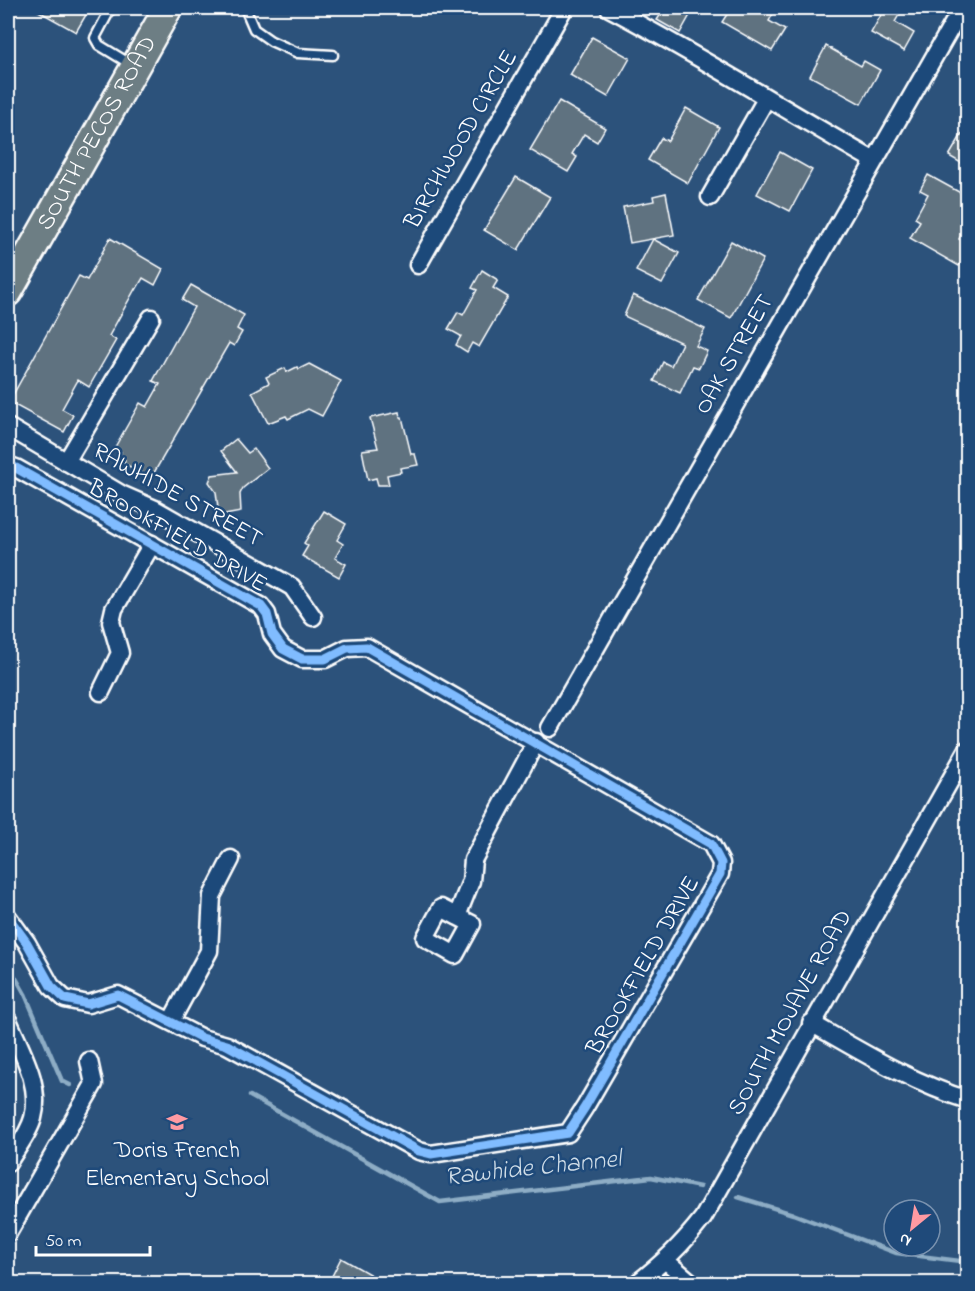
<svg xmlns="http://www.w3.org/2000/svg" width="975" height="1291" font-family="'Indie Flower',sans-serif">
	<rect width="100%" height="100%" fill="#2c527b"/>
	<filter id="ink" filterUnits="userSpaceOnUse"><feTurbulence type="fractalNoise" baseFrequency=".0167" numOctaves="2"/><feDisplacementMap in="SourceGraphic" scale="12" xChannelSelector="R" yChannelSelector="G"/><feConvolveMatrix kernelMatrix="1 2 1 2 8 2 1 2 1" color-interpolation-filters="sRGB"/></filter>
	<g filter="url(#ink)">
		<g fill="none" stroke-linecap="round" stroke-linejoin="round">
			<!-- stream -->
			<g stroke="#8eadc5" stroke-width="4.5">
				<path d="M 8,964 L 25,994 L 62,1081 L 70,1085"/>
				<path d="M 250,1096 L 440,1202 L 651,1177 L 700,1187"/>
				<path d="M 738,1197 L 793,1214 L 896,1253 L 968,1262"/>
			</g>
		</g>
		<!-- building -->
		<g fill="#5e7280" stroke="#fff" stroke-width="1.5">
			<path d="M 33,8 L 90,8 L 76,32 Z"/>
			<path d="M 665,8 L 694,8 L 680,33 L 657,20 Z"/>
			<path d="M 731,8 L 767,8 L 774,12 L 769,21 L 785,30 L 772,51 L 722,22 Z"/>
			<path d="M 885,8 L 903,8 L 895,22 L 914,33 L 904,51 L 871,33 Z"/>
			<path d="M 592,37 L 630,58 L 608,97 L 570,75 Z"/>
			<path d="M 826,46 L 861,66 L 864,61 L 880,70 L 861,104 L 810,76 Z"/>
			<path d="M 559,101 L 605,128 L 597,142 L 584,134 L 572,154 L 577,157 L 568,172 L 530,150 Z"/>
			<path d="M 686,108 L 719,127 L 688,183 L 648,160 L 661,138 L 668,141 Z"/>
			<path d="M 968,124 L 968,167 L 949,156 Z"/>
			<path d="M 780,152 L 812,170 L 790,211 L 757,194 Z"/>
			<path d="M 928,175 L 968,197 L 968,224 L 959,239 L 968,244 L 968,251 L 959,266 L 910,238 L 920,221 L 915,218 L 928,194 L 920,190 Z"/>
			<path d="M 516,177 L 550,197 L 518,250 L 484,230 Z"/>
			<path d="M 666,193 L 674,235 L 630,243 L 623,207 L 654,201 L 653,196 Z"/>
			<path d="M 110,238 L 163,269 L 155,285 L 143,278 L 136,290 L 135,289 L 109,336 L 116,340 L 89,387 L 78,380 L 62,409 L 73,415 L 64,432 L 9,402 L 79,276 L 87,280 Z"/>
			<path d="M 653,239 L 679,253 L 662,284 L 636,271 Z"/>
			<path d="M 731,241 L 763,259 L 731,318 L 698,300 Z"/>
			<path d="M 482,270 L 498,280 L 493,288 L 508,297 L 479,347 L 472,343 L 467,352 L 456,345 L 461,336 L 448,329 L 458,312 L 463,315 L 477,290 L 472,288 Z"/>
			<path d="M 191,285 L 244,315 L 237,329 L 242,332 L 234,346 L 229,343 L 151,478 L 123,463 L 125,460 L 119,456 L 121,452 L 115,447 L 140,403 L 147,407 L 160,384 L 153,381 L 194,307 L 182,300 Z"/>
			<path d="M 633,295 L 705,329 L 696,346 L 707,351 L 699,368 L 693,366 L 680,393 L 654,381 L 663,362 L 671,366 L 682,343 L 624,316 Z"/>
			<path d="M 309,364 L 341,381 L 322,416 L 308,409 L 288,419 L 286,416 L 268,423 L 252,392 L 269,383 L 266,377 L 285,368 L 287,372 L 297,367 L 299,369 Z"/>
			<path d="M 399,412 L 400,417 L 402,417 L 411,454 L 415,454 L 418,465 L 400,468 L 401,472 L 387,475 L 389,485 L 378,485 L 376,478 L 368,480 L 362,450 L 378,448 L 370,418 Z"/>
			<path d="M 236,439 L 248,453 L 254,449 L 268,468 L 243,488 L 240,494 L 241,512 L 219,516 L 216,492 L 209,482 L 212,475 L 237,472 L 221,451 Z"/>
			<path d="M 324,511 L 346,524 L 337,540 L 343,544 L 335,558 L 346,564 L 339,577 L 302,556 L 308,546 L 304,543 Z"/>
			<path d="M 341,1258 L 387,1284 L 328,1284 Z"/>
		</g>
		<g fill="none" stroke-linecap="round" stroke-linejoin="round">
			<!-- service casing -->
			<g stroke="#fff" stroke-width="13">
				<g id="service">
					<path d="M 111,8 L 95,38 L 99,45 L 132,65"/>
					<path d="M 245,8 L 254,29 L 271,41 L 298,53 L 333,55"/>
				</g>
			</g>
			<!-- minor casing -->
			<g stroke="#fff" stroke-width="21">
				<g id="minor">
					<path d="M 609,8 C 699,55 785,110 873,160"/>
					<path d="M 710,197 L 766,99"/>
					<path d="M 418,265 L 564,8"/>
					<path d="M 8,427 L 121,494 L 153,508 L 292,587 L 313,617"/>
					<path d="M 66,462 L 151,318"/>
					<path d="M 8,465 L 16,468 L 261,606 L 267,614 L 272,634 L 283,649 L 302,659 L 325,659 L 347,648 L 367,647 L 711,844 L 721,863 L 720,874 L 585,1107 L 568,1133 L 431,1154 L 419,1151 L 227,1045 L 202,1038 L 118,995 L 88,1004 L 65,999 L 51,986 L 27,943 L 8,917"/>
					<path d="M 101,692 L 120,653 L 111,622 L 114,609 L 152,544"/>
					<path d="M 550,728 L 962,8"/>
					<path d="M 441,908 L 472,924 L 455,955 L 425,938 Z"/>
					<path d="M 457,916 L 471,881 L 473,860 L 536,742"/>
					<path d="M 8,1020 C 21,1051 42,1085 33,1118 C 29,1134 15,1150 8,1163"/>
					<path d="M 171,1021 L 209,951 L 212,896 L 231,859"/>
					<path d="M 811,1023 C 862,1052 912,1083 968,1100"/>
					<path d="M 8,1233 L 94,1084 L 89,1061"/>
					<path d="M 666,1261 L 693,1284"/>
					<path d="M 636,1284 C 664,1262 681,1246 703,1218 L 968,749"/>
				</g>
			</g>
			<!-- primary casing -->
			<g stroke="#fff" stroke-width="32">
				<g id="primary">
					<path id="s1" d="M 8,292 L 168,8"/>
				</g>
			</g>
			<!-- service -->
			<use href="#service" stroke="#1f4a7a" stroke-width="8"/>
			<!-- minor -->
			<use href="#minor" stroke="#1f4a7a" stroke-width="16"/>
			<!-- primary -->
			<use href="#primary" stroke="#6d7e84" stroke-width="27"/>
			<!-- cycleway casing -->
			<g stroke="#1f4a7a" stroke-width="13">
				<path id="cycleway" d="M 8,465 L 16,468 L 261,606 L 267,614 L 272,634 L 283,649 L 302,659 L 325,659 L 347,648 L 367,647 L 711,844 L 721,863 L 720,874 L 585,1107 L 568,1133 L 431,1154 L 419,1151 L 227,1045 L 202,1038 L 118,995 L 88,1004 L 65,999 L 51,986 L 27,943 L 8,917"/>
			</g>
			<!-- cycleway -->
			<use href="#cycleway" stroke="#80bcff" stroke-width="9"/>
		</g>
	</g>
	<!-- icons -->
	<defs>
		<g id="school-bare" transform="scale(1.62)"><path d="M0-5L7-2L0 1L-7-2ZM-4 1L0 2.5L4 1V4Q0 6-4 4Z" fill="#ff9aa2" stroke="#1f4a7a" stroke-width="2.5" paint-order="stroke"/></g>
	</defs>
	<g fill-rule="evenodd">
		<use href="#school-bare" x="177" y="1122"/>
	</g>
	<g text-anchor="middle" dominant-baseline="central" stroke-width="5" stroke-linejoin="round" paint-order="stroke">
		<!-- street labels -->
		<g font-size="24" fill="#fff" stroke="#1f4a7a">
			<text stroke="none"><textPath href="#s1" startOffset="182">SOUTH PECOS ROAD</textPath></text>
			<text transform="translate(462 140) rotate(-60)">BIRCHWOOD CIRCLE</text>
			<text transform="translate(735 355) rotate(-60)">OAK STREET</text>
			<text transform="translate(177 496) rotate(29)">RAWHIDE STREET</text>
			<text transform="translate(177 537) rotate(30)">BROOKFIELD DRIVE</text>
			<text transform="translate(644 966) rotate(-60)">BROOKFIELD DRIVE</text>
			<text transform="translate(791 1013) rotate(-61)">SOUTH MOJAVE ROAD</text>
		</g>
		<!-- poi labels -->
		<g font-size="24" fill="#fff" stroke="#1f4a7a">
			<text x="177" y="1151">Doris French<tspan x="177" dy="28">Elementary School</tspan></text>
		</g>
		<!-- water labels -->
		<g font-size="26" font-style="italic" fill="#d0dde7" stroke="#1f4a7a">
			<text transform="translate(533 1169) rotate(-6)">Rawhide Channel</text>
		</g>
	</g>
	<!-- margin -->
	<rect width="975" height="1291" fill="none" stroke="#1f4a7a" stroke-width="30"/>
	<rect x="15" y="15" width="945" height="1261" fill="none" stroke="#fff" stroke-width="2" filter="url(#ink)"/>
	<!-- north arrow -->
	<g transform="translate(912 1228) rotate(210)"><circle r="28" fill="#1f4a7a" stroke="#7992af" stroke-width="1.5"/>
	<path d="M0-4.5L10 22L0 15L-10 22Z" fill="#ff9aa2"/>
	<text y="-9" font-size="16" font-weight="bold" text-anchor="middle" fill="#ffffff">N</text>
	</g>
	<!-- scale -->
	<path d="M36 1246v9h114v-9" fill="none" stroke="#ffffff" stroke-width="3"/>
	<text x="45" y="1246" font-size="18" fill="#ffffff" stroke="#1f4a7a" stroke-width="4.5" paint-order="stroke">50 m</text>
</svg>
